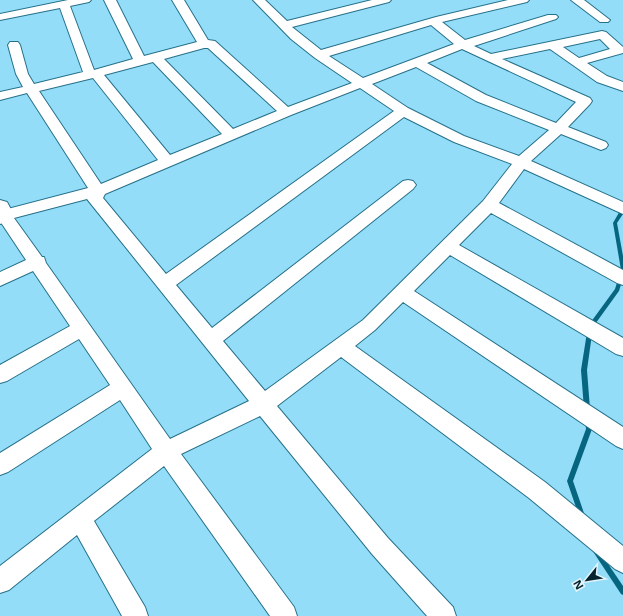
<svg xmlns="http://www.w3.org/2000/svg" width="623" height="616" viewBox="0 0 623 616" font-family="'Noto Sans',sans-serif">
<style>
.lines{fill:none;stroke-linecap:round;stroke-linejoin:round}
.stream{fill:#066680;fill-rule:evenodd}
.street-casing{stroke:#26718a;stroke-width:2}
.secondary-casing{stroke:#26718a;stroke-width:2}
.street{fill:#fff;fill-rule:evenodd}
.secondary{fill:#fff;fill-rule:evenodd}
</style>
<rect width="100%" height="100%" fill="#94ddf8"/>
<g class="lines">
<g class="stream">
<path d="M623,208V214L617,223L623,256V278L619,291L593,327L587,370L590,409L589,411L587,412L585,411L584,409L581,370L588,326L615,289L621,270L613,223L621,209Z"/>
<path d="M588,418L590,419L592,429L573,481L585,516L584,518L582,519L580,518L579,516L567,481L586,429L585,421L586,419Z"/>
<path d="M596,548L598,549L623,586V595L621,594L594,553L593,551L594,549Z"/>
</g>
<g class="street-casing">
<g id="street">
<path d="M68,0H91L89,2L70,6L94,70L133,59L104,0H116L144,56L197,42L172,0H184L208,40L215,41L288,107L352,83L315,58L291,39L253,0H265L287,21L372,0H391L389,2L292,27L321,50L436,17L508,0H529L527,2L442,22L465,40L548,15H556L558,17L556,19L474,46L491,54L602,31L606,32L623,47V53L587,63L607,76L623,82V91L597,82L550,49L502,59L590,98L592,101L590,104L568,127L606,142L608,145L606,148L601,150L561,134L531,161L623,202V214L524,169L499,203L623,270V285L617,283L491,213L459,245L623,338V356L616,354L450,255L414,291L623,427V449L616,446L403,302L375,330L355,346L545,482L623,546V573L615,569L529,498L341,357L277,406L388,538L453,607L456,616H427L372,554L260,416L181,454L294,607L297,616H270L164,466L94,521L145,607L148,616H122L77,535L9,590L0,593V566L152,449L120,400L8,472L0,475V453L110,385L79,339L7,381L0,383V365L70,326L33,271L0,286V272L26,260L0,221V211L88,188L27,93L0,100V92L23,87L16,74L8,45L10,42H18L20,45L28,74L34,84L83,72L60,8L0,20V14ZM431,25L454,44L363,78L329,56ZM600,39L610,49L579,58L563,47ZM204,48H208L277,111L233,129L164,59ZM462,49L576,102L556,123L486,95L427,63ZM153,62L222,134L170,155L104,75ZM416,67L476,101L549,130L519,156L464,136L408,108L372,84ZM93,78L158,160L101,184L39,91ZM360,88L394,111L166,274L103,198L105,194L291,115ZM404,117L454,142L512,164L483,201L363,320L265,391L223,341L413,189L416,185L413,181L408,180L403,181L212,328L176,285ZM87,199L249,401L170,439L46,263L44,257H42L14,218Z"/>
<path d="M571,0H584L610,20L608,22H600Z"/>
</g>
</g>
<g class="secondary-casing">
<path id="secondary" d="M0,200L7,202L14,215L11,220L0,224Z"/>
</g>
<use href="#street" class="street"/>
<use href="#secondary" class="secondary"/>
</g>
<g transform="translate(587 580) rotate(240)" stroke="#e4f5fc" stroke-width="3" paint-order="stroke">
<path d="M0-3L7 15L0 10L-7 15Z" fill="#05242f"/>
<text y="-6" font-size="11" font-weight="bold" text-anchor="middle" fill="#05242f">N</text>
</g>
</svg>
